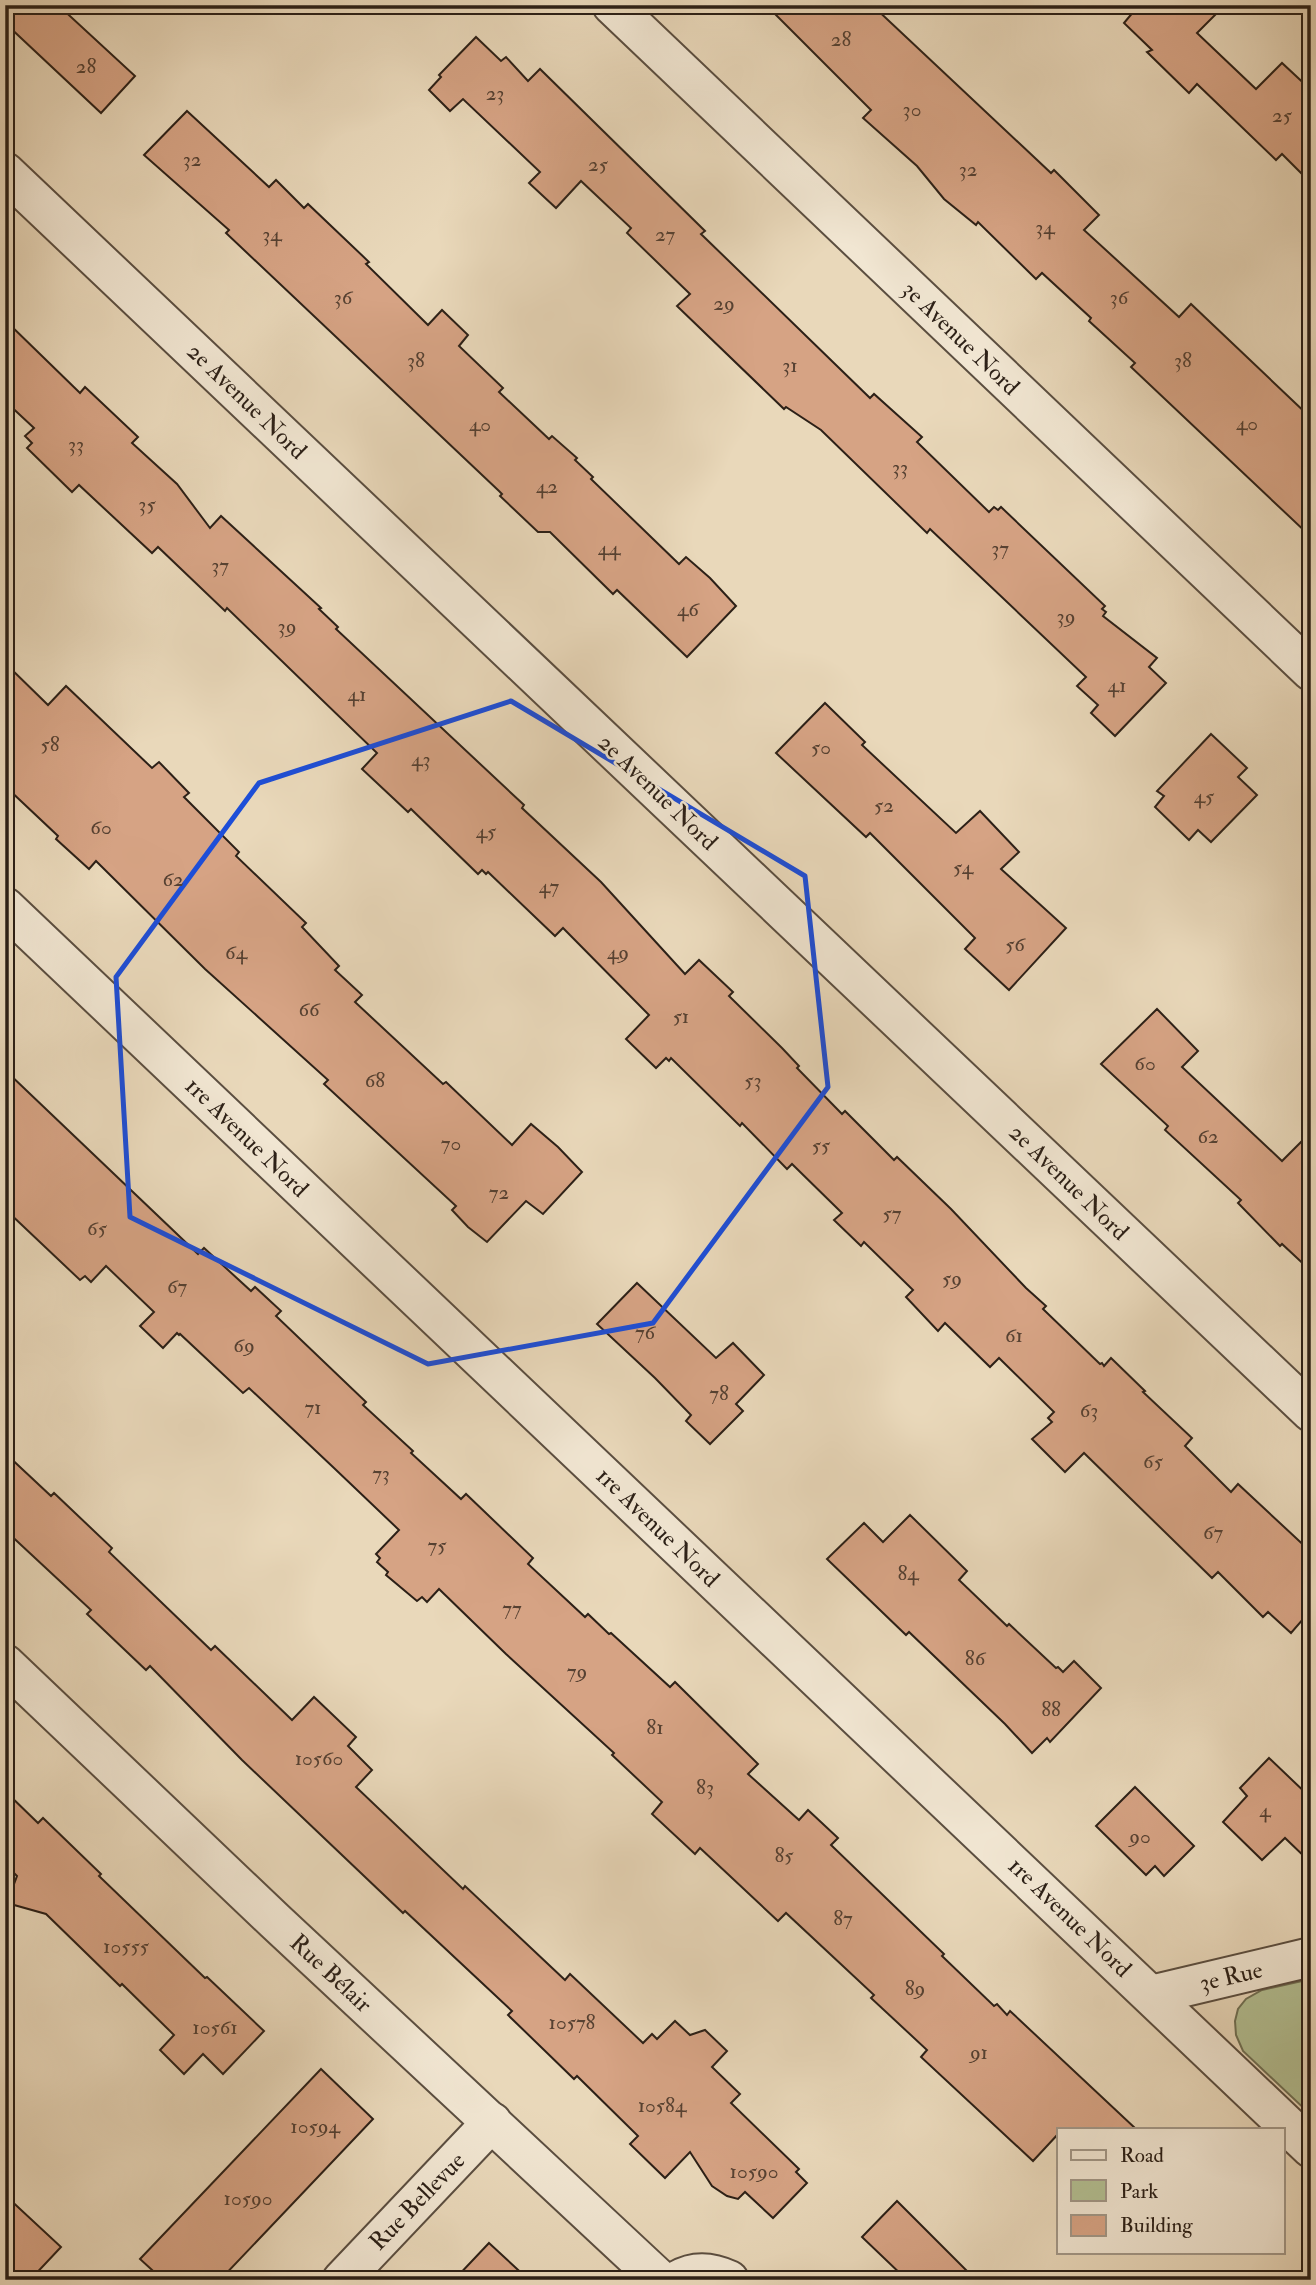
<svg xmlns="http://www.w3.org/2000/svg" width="1316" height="2285" viewBox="0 0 1316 2285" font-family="'IM FELL Double Pica',serif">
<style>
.green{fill:#b3bf92;stroke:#707054;stroke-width:2}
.building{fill:#d6a384;stroke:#2c2017;stroke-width:2}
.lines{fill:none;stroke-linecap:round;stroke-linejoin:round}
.minor-casing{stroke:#5b4e40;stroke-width:42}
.minor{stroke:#f1e6d2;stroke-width:38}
.marked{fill:none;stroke:#1d4ed8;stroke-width:5;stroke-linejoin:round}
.labels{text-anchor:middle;stroke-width:5;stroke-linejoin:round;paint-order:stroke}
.number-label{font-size:21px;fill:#564132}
.street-label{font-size:24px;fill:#2c2017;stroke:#f1e6d2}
</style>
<rect width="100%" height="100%" fill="#e9d8ba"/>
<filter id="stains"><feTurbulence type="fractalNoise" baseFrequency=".00286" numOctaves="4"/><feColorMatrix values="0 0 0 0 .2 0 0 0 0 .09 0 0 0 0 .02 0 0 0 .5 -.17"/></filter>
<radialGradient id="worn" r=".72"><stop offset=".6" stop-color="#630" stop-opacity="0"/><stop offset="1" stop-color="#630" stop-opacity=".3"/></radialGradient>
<path class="green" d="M1311,1979V2115L1243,2051L1236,2035L1235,2021L1238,2009L1246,1999L1262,1990Z"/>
<g class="building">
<path d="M5,5H58L135,76L101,113L5,23Z"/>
<path d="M766,5H872L1051,173L1054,170L1099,215L1084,230L1179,317L1191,304L1311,418V537L1131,367L1135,363L1089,321L1091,318L1042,273L1036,279L978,222L976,225L944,199L917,166L863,118L871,110Z"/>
<path d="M1139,5H1225L1197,33L1256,89L1282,63L1311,90V183L1282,154L1276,160L1197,84L1189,93L1147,52L1152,50L1124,23Z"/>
<path d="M476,37L501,61L506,57L528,81L540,69L705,231L701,234L870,398L874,394L922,437L917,442L989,512L994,507L998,510L1001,507L1105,606L1102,609L1106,612L1103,616L1157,658L1149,667L1166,683L1115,736L1091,713L1098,705L1077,686L1086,677L930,529L927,533L821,430L786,407L784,409L677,306L690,294L627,233L631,228L581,181L556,208L529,183L540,172L463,99L450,111L429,90L441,77L439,75Z"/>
<path d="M187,111L269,187L276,180L304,208L308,204L369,262L366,264L428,325L442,310L468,335L459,346L503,388L499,392L549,439L552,436L577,458L575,460L593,477L591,479L679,564L686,557L710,578L736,606L687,657L617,590L613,594L550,532H538L500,496L502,494L499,491L226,233L229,230L144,155Z"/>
<path d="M5,320L80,393L85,387L138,437L132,443L177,484L210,528L221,516L321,608L319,609L338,627L336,629L524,805L522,808L601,882L685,974L699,960L733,992L729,996L782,1048L799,1066L797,1068L842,1114L845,1111L894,1160L897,1157L951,1209L1026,1288L1046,1306L1043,1309L1100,1364L1102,1363L1104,1366L1111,1358L1145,1391L1143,1392L1192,1438L1185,1446L1231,1492L1238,1484L1311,1552V1610L1291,1633L1268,1612L1263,1617L1218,1572L1212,1578L1084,1453L1065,1472L1032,1439L1052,1422L1048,1418L1054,1412L999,1358L990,1367L945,1323L938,1331L906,1297L913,1290L864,1242L861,1246L834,1220L842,1213L792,1164L787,1169L742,1123L740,1126L671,1058L669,1061L666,1058L656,1068L626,1039L649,1015L563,928L555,936L488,872L486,874L482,870L478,874L411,809L408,812L362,769L377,753L227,608L225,611L158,547L152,553L79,485L72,492L27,448L32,443L25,436L34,428L5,401Z"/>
<path d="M5,663L48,705L66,686L152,768L159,762L189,793L184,797L239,852L236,856L306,923L302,927L339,966L335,970L362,995L355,1002L443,1084L446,1082L512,1145L531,1124L558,1147L582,1172L543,1214L526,1201L487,1242L468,1227L452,1210L456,1206L324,1084L328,1080L205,969L96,861L89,869L56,839L58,836L5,786Z"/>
<path d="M825,703L865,742L862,745L956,833L980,811L1019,852L1001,869L1066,928L1009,990L965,949L975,938L870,833L866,837L776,753Z"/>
<path d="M1211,734L1247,768L1238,777L1257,795L1211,842L1198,830L1189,840L1155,807L1164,796L1157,791Z"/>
<path d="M1157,1009L1198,1051L1182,1067L1282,1161L1311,1132V1271L1282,1244L1280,1246L1238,1203L1241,1200L1165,1130L1168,1126L1101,1064Z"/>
<path d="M5,1070L198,1254L204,1248L251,1291L255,1287L281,1311L276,1316L366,1402L363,1405L413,1451L411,1453L461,1499L466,1494L533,1558L528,1564L585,1617L588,1614L609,1634L611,1633L670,1687L675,1682L758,1764L748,1774L799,1820L808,1810L838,1838L831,1845L944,1954L942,1956L994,2006L997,2004L1007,2015L1010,2011L1136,2129H1059V2133L1033,2161L921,2057L927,2050L871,1998L874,1995L786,1913L778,1921L700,1848L695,1854L652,1814L662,1802L612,1755L614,1753L506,1654L439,1589L427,1602L422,1597L417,1601L386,1575L388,1572L377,1562L380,1558L376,1554L399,1530L334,1468L249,1388L243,1393L180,1334L179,1335L177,1333L163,1348L140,1326L154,1312L106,1266L91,1282L85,1276L80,1280L5,1209Z"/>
<path d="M637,1283L716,1358L733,1343L764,1375L736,1404L743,1411L710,1444L686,1421L691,1415L655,1378L597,1324Z"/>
<path d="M5,1453L51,1496L54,1493L112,1548L109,1552L211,1650L215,1646L292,1720L314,1697L356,1737L348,1746L372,1770L356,1787L463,1889L465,1886L565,1980L570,1974L643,2043L652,2034L657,2039L675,2021L690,2035L705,2030L727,2051L712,2067L740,2094L731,2103L799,2169L796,2172L807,2183L773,2218L745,2192L738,2199L727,2196L712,2186L690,2152L665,2178L630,2144L638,2136L577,2076L574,2079L508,2015L512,2011L405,1911L403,1913L242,1760L150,1666L146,1670L87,1614L91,1610L5,1530Z"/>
<path d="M910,1515L967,1571L959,1580L1007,1626L1009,1624L1056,1668L1058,1667L1063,1672L1074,1661L1101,1688L1050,1742L1047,1738L1032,1753L1005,1724L909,1632L906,1635L827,1559L864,1523L883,1542Z"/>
<path d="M1269,1758L1311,1798V1863L1285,1838L1262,1860L1223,1822L1247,1796L1240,1788Z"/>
<path d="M1135,1787L1194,1846L1164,1876L1155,1866L1146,1875L1096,1826Z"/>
<path d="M5,1791L38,1823L43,1818L101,1874L99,1876L205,1978L207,1977L264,2031L223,2074L203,2054L184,2074L160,2050L174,2035L122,1984L120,1986L46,1914L7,1903L17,1876L5,1864Z"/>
<path d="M321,2069L373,2119L220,2280H163L140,2259Z"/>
<path d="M5,2195L61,2247L30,2280H5Z"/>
<path d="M897,2201L976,2280H907L862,2237Z"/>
<path d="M489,2243L529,2280H454Z"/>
</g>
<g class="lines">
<g class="minor-casing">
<g id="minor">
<path d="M612,5L1311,671"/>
<path d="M5,172L1311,1412"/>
<path d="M5,907L1311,2148"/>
<path d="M5,1664L275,1921L660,2280"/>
<path d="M1151,1995L1311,1957"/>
<path d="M342,2280L492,2122"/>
<path d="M678,2280C695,2270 712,2272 729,2280"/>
</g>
</g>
<use href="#minor" class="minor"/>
</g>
<path class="marked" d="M511,701L805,876L828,1087L653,1323L428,1364L130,1217L116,977L259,783Z"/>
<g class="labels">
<g class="number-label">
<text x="841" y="46">28</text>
<text x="86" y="73">28</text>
<text x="495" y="100">23</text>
<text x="912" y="116">30</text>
<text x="1282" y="122">25</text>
<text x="192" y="166">32</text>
<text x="598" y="171">25</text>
<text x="968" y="176">32</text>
<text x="1045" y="234">34</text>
<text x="272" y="241">34</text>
<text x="665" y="241">27</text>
<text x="343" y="304">36</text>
<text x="1119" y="304">36</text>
<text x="724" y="310">29</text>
<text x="416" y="367">38</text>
<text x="1183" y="367">38</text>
<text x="790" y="372">31</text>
<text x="1247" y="430">40</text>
<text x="480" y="431">40</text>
<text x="76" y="451">33</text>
<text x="900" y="474">33</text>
<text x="547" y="493">42</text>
<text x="147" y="511">35</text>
<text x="609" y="555">44</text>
<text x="1000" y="555">37</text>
<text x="220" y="572">37</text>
<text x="688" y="616">46</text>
<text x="1066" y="623">39</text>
<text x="287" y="633">39</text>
<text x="1117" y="692">41</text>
<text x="357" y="701">41</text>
<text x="50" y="751">58</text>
<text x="821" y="754">50</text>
<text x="421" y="766">43</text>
<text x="1204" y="803">45</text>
<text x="884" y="812">52</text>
<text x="101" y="834">60</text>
<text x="486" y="838">45</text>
<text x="963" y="874">54</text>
<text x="173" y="886">62</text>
<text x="549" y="893">47</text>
<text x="1015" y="951">56</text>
<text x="236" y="959">64</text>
<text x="618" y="959">49</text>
<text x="309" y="1016">66</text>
<text x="681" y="1023">51</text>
<text x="1145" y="1070">60</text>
<text x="375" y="1087">68</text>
<text x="753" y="1087">53</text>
<text x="1208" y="1143">62</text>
<text x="451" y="1150">70</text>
<text x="821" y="1152">55</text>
<text x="499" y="1199">72</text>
<text x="892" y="1220">57</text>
<text x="97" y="1235">65</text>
<text x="952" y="1285">59</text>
<text x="177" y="1293">67</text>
<text x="645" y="1339">76</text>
<text x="1014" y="1342">61</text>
<text x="244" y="1352">69</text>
<text x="719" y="1400">78</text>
<text x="313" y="1414">71</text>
<text x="1089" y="1417">63</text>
<text x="1153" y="1468">65</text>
<text x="381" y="1480">73</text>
<text x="1213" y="1539">67</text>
<text x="437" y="1552">75</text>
<text x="908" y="1580">84</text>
<text x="512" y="1615">77</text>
<text x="975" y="1665">86</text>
<text x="577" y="1678">79</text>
<text x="1051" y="1716">88</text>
<text x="655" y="1734">81</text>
<text x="319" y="1765">10560</text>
<text x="705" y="1794">83</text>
<text x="1265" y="1817">4</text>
<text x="1140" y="1843">90</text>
<text x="784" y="1862">85</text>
<text x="843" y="1925">87</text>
<text x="126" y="1953">10555</text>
<text x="915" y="1995">89</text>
<text x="572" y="2029">10578</text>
<text x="215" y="2034">10561</text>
<text x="979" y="2059">91</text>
<text x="662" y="2112">10584</text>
<text x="315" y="2133">10594</text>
<text x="754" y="2178">10590</text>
<text x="248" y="2205">10590</text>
</g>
<g class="street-label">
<text transform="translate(961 338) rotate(44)" y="8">3e Avenue Nord</text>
<text transform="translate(247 401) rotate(44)" y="8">2e Avenue Nord</text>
<text transform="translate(658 792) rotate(44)" y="8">2e Avenue Nord</text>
<text transform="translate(247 1137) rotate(44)" y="8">1re Avenue Nord</text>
<text transform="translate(1069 1182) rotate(44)" y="8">2e Avenue Nord</text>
<text transform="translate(658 1527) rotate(44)" y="8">1re Avenue Nord</text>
<text transform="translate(1070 1917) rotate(44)" y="8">1re Avenue Nord</text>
<text transform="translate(331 1973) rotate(43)" y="8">Rue Bélair</text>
<text transform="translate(1231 1976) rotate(-13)" y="8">3e Rue</text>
<text transform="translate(417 2201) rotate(-46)" y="8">Rue Bellevue</text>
</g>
</g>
<rect width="1316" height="2285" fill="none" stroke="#e9d8ba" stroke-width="28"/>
<rect x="7" y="7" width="1302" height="2271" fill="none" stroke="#2c2017" stroke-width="3.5"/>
<rect x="14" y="14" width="1288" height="2257" fill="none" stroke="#2c2017" stroke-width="2"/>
<rect x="1057" y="2128" width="228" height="126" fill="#f1e6d2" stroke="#a29787" stroke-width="2"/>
<rect x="1071" y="2150" width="35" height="10" fill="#f1e6d2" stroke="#a29787" stroke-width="2"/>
<text x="1120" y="2162" font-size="21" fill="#2c2017">Road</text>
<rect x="1071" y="2180" width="35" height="21" fill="#b3bf92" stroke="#a29787" stroke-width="2"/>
<text x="1120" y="2198" font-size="21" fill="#2c2017">Park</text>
<rect x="1071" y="2215" width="35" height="21" fill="#d6a384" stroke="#a29787" stroke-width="2"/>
<text x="1120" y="2232" font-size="21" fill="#2c2017">Building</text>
<rect width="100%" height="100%" filter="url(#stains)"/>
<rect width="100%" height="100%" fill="url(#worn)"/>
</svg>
